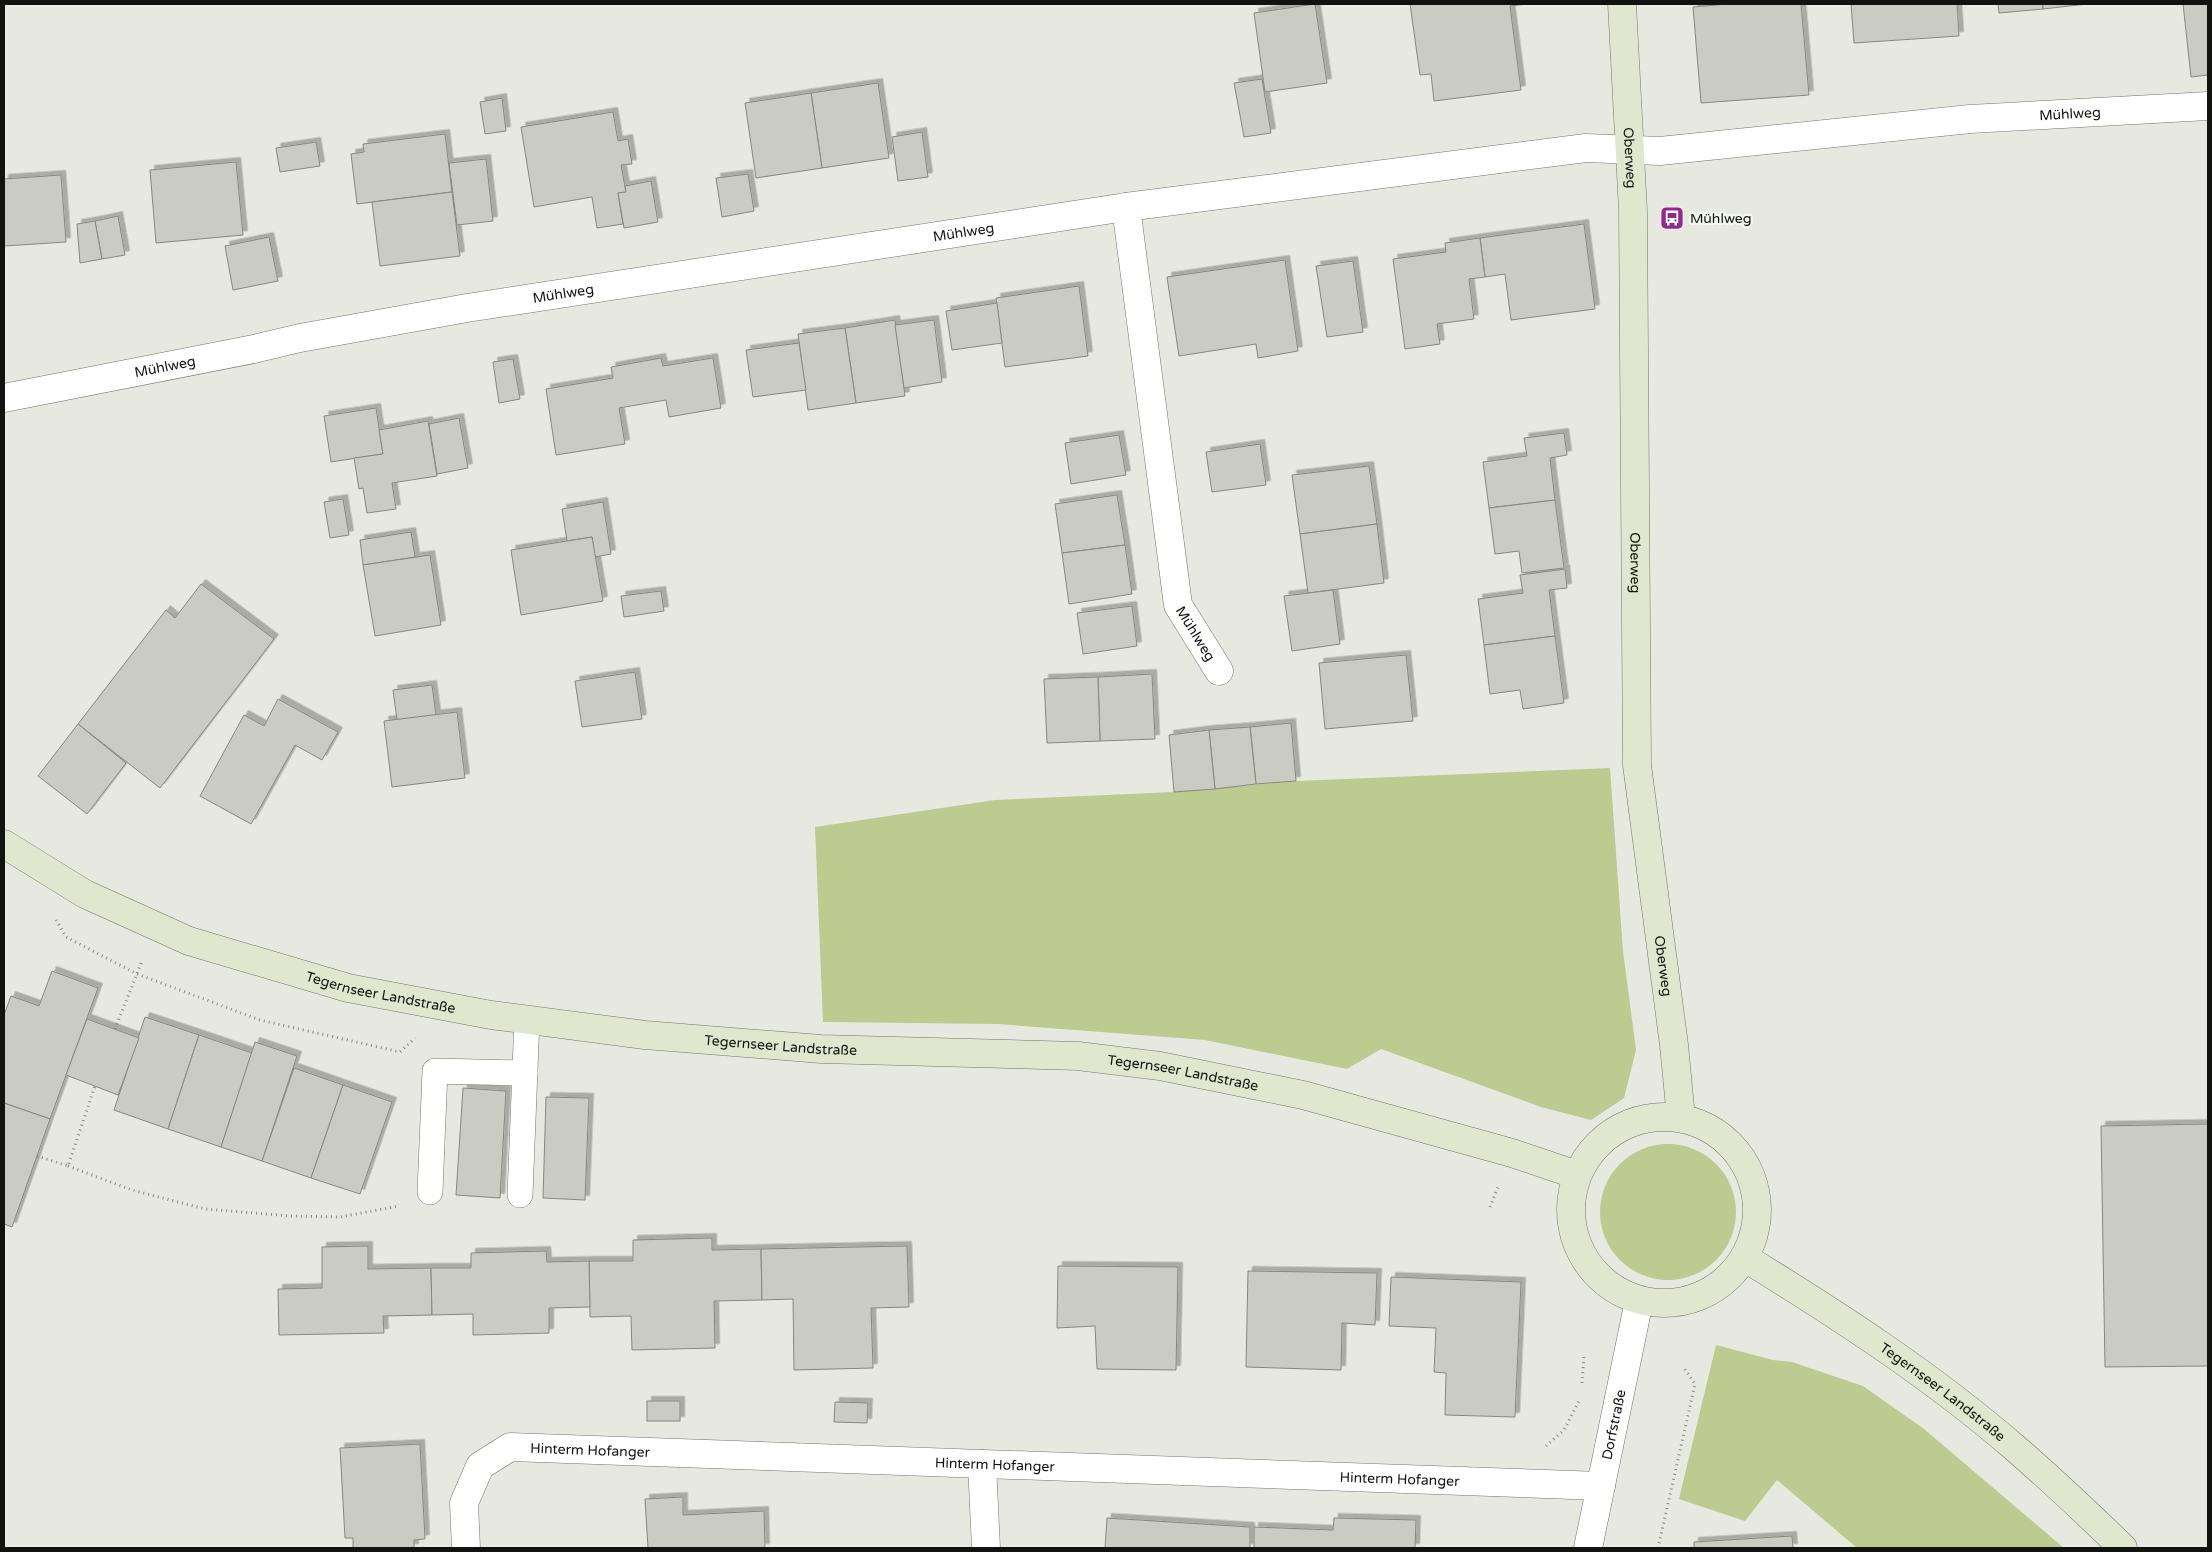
<svg xmlns="http://www.w3.org/2000/svg" width="2212" height="1552" viewBox="0 0 2212 1552" font-family="'Varela Round',sans-serif">
<style>
.green{fill:#bdca90}
.building{fill:#caccc3;stroke:#868880;filter:url(#shadow)}
.lines{fill:none;stroke-linecap:round;stroke-linejoin:round}
.lane-casing{stroke:#73756d;stroke-width:26}
.street-casing{stroke:#73756d;stroke-width:29}
.secondary-casing{stroke:#73756d;stroke-width:29}
.path{stroke:#868882;stroke-width:3;stroke-dasharray:1 4;stroke-linecap:butt}
.lane{stroke:#fff;stroke-width:25}
.street{stroke:#fff;stroke-width:28}
.secondary{stroke:#e1e6cf;stroke-width:28}
.labels{text-anchor:middle;stroke-width:4.5;stroke-linejoin:round;paint-order:stroke}
.street-label{font-size:14px;fill:#121310;stroke:#f4f7ee}
.poi-label{font-size:14px;fill:#121310;stroke:#f4f7ee;text-anchor:start}
</style>
<defs>
<filter id="shadow"><feDropShadow dx="4.5" dy="-4.5" stdDeviation="0" flood-color="#0004"/></filter>
</defs>
<rect width="100%" height="100%" fill="#e7e9e1"/>
<g class="green">
<path d="M1610,768L1623,951L1636,1050L1624,1098L1591,1120L1541,1107L1381,1049L1347,1069L1205,1040L997,1024L823,1022L815,827L995,800L1174,792L1296,781Z"/>
<circle cx="1668" cy="1212" r="68"/>
<path d="M1716,1345L1773,1360L1792,1362L1863,1386L1924,1429L2064,1548H1857L1777,1480L1745,1521L1679,1499Z"/>
</g>
<g class="building">
<path d="M1315,4L1327,83L1265,92L1254,13Z"/>
<path d="M1410,4H1527L1510,6L1521,90L1434,101L1431,74L1420,75Z"/>
<path d="M1728,4H1801L1809,95L1701,103L1693,7Z"/>
<path d="M1851,4H1957L1959,36L1854,43Z"/>
<path d="M1998,4H2043V9L1999,13Z"/>
<path d="M2043,4H2087L2043,9Z"/>
<path d="M2183,4H2208V75L2191,77Z"/>
<path d="M1262,79L1271,133L1244,137L1234,83Z"/>
<path d="M878,83L889,158L822,168L811,93Z"/>
<path d="M811,93L822,168L756,178L745,103Z"/>
<path d="M502,98L506,131L485,134L480,102Z"/>
<path d="M613,112L618,141L628,139L632,164L621,165L626,192L618,193L623,224L597,228L592,197L534,207L521,127Z"/>
<path d="M922,132L928,177L898,181L892,137Z"/>
<path d="M445,134L452,192L357,204L351,154L364,152L363,144Z"/>
<path d="M316,142L320,166L280,172L276,148Z"/>
<path d="M486,159L493,221L457,225L449,163Z"/>
<path d="M236,162L243,235L156,243L150,170Z"/>
<path d="M748,174L754,211L722,217L716,178Z"/>
<path d="M61,175L66,242L4,246V179Z"/>
<path d="M651,181L658,222L624,228L618,193L626,192L625,186Z"/>
<path d="M452,192L460,256L380,266L372,202Z"/>
<path d="M118,216L125,255L102,259L95,221Z"/>
<path d="M95,221L102,259L80,263L77,224Z"/>
<path d="M1584,224L1595,309L1511,320L1505,274L1485,277L1480,238Z"/>
<path d="M269,237L278,281L233,290L225,246Z"/>
<path d="M1480,238L1485,277L1469,279L1474,319L1437,324L1440,344L1405,349L1393,259L1446,252L1445,243Z"/>
<path d="M1285,260L1298,351L1258,358L1256,344L1179,356L1167,277Z"/>
<path d="M1353,261L1363,332L1327,337L1316,266Z"/>
<path d="M1079,286L1088,356L1005,367L996,298Z"/>
<path d="M997,303L1002,343L952,350L946,311Z"/>
<path d="M895,320L905,396L856,403L845,328Z"/>
<path d="M934,320L942,382L904,388L895,325Z"/>
<path d="M845,328L856,403L808,410L798,334Z"/>
<path d="M799,343L806,390L753,397L746,350Z"/>
<path d="M661,358L663,366L713,358L721,408L669,417L666,400L619,408L625,444L556,455L546,389L613,378L611,367Z"/>
<path d="M513,359L520,399L499,403L493,362Z"/>
<path d="M376,408L383,454L331,462L324,416Z"/>
<path d="M459,418L468,468L437,474L429,424Z"/>
<path d="M428,421L437,476L392,483L396,509L367,513L363,488L359,489L354,458L383,454L379,430Z"/>
<path d="M1564,433L1567,455L1550,458L1555,500L1489,508L1483,462L1527,456L1524,438Z"/>
<path d="M1119,435L1126,475L1071,484L1065,443Z"/>
<path d="M1260,444L1266,485L1212,492L1206,452Z"/>
<path d="M1369,466L1377,524L1300,534L1292,475Z"/>
<path d="M1117,495L1125,545L1062,553L1055,504Z"/>
<path d="M343,499L349,535L330,538L324,502Z"/>
<path d="M1555,500L1564,568L1522,573L1519,551L1495,554L1489,508Z"/>
<path d="M603,502L611,554L595,557L592,537L567,541L562,509Z"/>
<path d="M1377,524L1384,583L1308,593L1300,534Z"/>
<path d="M411,532L415,557L363,565L360,540Z"/>
<path d="M592,537L603,601L521,615L511,550Z"/>
<path d="M1125,545L1132,594L1069,604L1062,553Z"/>
<path d="M430,555L441,625L375,636L363,565Z"/>
<path d="M1565,569L1567,588L1549,590L1555,636L1484,645L1478,599L1523,593L1520,575Z"/>
<path d="M201,584L274,639L160,788L78,724L166,610L175,618Z"/>
<path d="M1333,590L1340,644L1292,651L1284,596Z"/>
<path d="M661,591L664,611L624,617L621,596Z"/>
<path d="M1132,606L1137,646L1083,654L1077,613Z"/>
<path d="M1555,636L1564,703L1523,709L1520,690L1490,694L1484,645Z"/>
<path d="M1406,655L1413,721L1325,729L1319,663Z"/>
<path d="M635,672L642,719L582,727L575,681Z"/>
<path d="M1152,674L1155,739L1100,741L1098,677Z"/>
<path d="M1098,677L1100,741L1047,743L1044,679Z"/>
<path d="M432,685L436,715L397,720L393,690Z"/>
<path d="M278,699L338,732L322,760L295,745L251,824L200,796L244,715L264,726Z"/>
<path d="M457,712L465,778L392,787L384,721Z"/>
<path d="M1291,723L1296,781L1256,784L1250,727Z"/>
<path d="M78,724L126,763L87,814L38,776Z"/>
<path d="M1250,727L1256,784L1215,789L1209,730Z"/>
<path d="M1209,730L1215,789L1174,792L1169,735Z"/>
<path d="M52,971L98,988L50,1119L4,1103V1015L11,996L39,1006Z"/>
<path d="M145,1017L199,1035L168,1129L114,1110Z"/>
<path d="M87,1019L139,1038L118,1095L66,1075Z"/>
<path d="M199,1035L252,1053L221,1147L168,1129Z"/>
<path d="M255,1042L297,1056L262,1161L221,1147Z"/>
<path d="M294,1068L343,1085L311,1178L262,1161Z"/>
<path d="M343,1085L392,1102L360,1194L311,1178Z"/>
<path d="M463,1088L506,1091L500,1198L456,1195Z"/>
<path d="M546,1097L589,1098L585,1200L543,1198Z"/>
<path d="M4,1103L50,1119L12,1227L4,1224Z"/>
<path d="M2208,1124V1366L2105,1367L2101,1126Z"/>
<path d="M712,1238V1250L761,1249L762,1300L714,1301L715,1348L632,1350L631,1316L590,1317L589,1261H633V1240Z"/>
<path d="M368,1246V1269L431,1268L432,1315L383,1316L384,1333L279,1335L278,1289L322,1288V1247Z"/>
<path d="M907,1246L909,1307L871,1308L873,1368L794,1370L793,1299L762,1300L761,1249Z"/>
<path d="M546,1251L547,1262L589,1261L590,1307L549,1308V1333L473,1335V1314L432,1315L431,1268H471V1253Z"/>
<path d="M1058,1266L1178,1267L1176,1370L1097,1369L1095,1326L1057,1328Z"/>
<path d="M1248,1271L1377,1273L1375,1325L1342,1323L1341,1370L1246,1367Z"/>
<path d="M1391,1277L1521,1282L1515,1417L1445,1415L1446,1373L1434,1372L1436,1328L1389,1326Z"/>
<rect x="647" y="1401" width="33" height="20"/>
<path d="M835,1402L868,1403L867,1423L834,1422Z"/>
<path d="M420,1444L425,1539L414,1540V1548H353V1538H345L340,1448Z"/>
<path d="M683,1497V1515L764,1511L765,1548H648L645,1499Z"/>
<path d="M1107,1518L1250,1527V1548H1105Z"/>
<path d="M1334,1518L1416,1520L1415,1548H1254V1527L1333,1530Z"/>
<path d="M1792,1536L1793,1548H1694V1542Z"/>
</g>
<g class="lines">
<g class="lane-casing">
<g id="lane">
<path d="M430,1192L435,1071L525,1073"/>
<path d="M520,1195L527,1019"/>
</g>
</g>
<g class="street-casing">
<g id="street">
<path id="s1" d="M1126,207L1178,605L1219,671"/>
<path id="s2" d="M4,398L254,349L300,338L467,308L1126,207L1586,148L1660,151L1970,119L2208,106"/>
<path d="M982,1464L986,1548"/>
<path id="s3" d="M466,1548L464,1503L480,1466L510,1447L1601,1486"/>
<path id="s4" d="M1588,1548L1639,1301"/>
</g>
</g>
<g class="secondary-casing">
<g id="secondary">
<path id="s5" d="M1622,4L1633,211L1637,765L1674,1045L1681,1118"/>
<path id="s6" d="M4,844L85,894L189,941L348,988L491,1015L645,1035L821,1049L1078,1056L1160,1066L1303,1095L1512,1153L1577,1175"/>
<circle cx="1664" cy="1210" r="93"/>
<path id="s7" d="M1745,1258C1838,1315 1932,1376 2015,1448C2052,1480 2088,1514 2123,1548"/>
</g>
</g>
<g class="path">
<path d="M56,920L66,937L137,974L260,1020L400,1052L415,1038"/>
<path d="M115,1029L142,961"/>
<path d="M37,1156L68,1166L95,1086"/>
<path d="M68,1166L132,1190L205,1209L291,1216L340,1217L399,1206"/>
<path d="M1490,1207L1498,1187"/>
<path d="M1582,1383L1584,1356"/>
<path d="M1546,1446L1564,1430L1580,1399"/>
<path d="M1658,1548L1695,1384L1684,1368"/>
</g>
<use href="#lane" class="lane"/>
<use href="#street" class="street"/>
<use href="#secondary" class="secondary"/>
</g>
<defs>
<g id="bus-square" transform="scale(1.25)"><rect x="-9" y="-9" width="18" height="18" rx="4" fill="#90298f" stroke="#f4f7ee"/><path d="M-5-6H5V4H4V6H2V4H-2V6H-4V4H-5ZM-3.5-4V0h7V-4ZM-3.5 1.2v1.5H-2V1.2ZM2 1.2v1.5H3.5V1.2Z" fill="#fff"/></g>
</defs>
<g fill-rule="evenodd">
<use href="#bus-square" x="1672" y="218"/>
</g>
<g class="labels">
<g class="street-label">
<text dy="5" stroke="none"><textPath href="#s2" startOffset="2088">Mühlweg</textPath></text>
<text dy="5" stroke="none"><textPath href="#s5" startOffset="154">Oberweg</textPath></text>
<text dy="5" stroke="none"><textPath href="#s2" startOffset="974">Mühlweg</textPath></text>
<text dy="5" stroke="none"><textPath href="#s2" startOffset="569">Mühlweg</textPath></text>
<text dy="5" stroke="none"><textPath href="#s2" startOffset="164">Mühlweg</textPath></text>
<text dy="5" stroke="none"><textPath href="#s5" startOffset="559">Oberweg</textPath></text>
<text dy="5" stroke="none"><textPath href="#s1" startOffset="435">Mühlweg</textPath></text>
<text dy="5" stroke="none"><textPath href="#s5" startOffset="964">Oberweg</textPath></text>
<text dy="5" stroke="none"><textPath href="#s6" startOffset="408">Tegernseer Landstraße</textPath></text>
<text dy="5" stroke="none"><textPath href="#s6" startOffset="812">Tegernseer Landstraße</textPath></text>
<text dy="5" stroke="none"><textPath href="#s6" startOffset="1216">Tegernseer Landstraße</textPath></text>
<text dy="5" stroke="none"><textPath href="#s7" startOffset="239">Tegernseer Landstraße</textPath></text>
<text dy="5" stroke="none"><textPath href="#s4" startOffset="126">Dorfstraße</textPath></text>
<text dy="5" stroke="none"><textPath href="#s3" startOffset="201">Hinterm Hofanger</textPath></text>
<text dy="5" stroke="none"><textPath href="#s3" startOffset="606">Hinterm Hofanger</textPath></text>
<text dy="5" stroke="none"><textPath href="#s3" startOffset="1011">Hinterm Hofanger</textPath></text>
</g>
<g class="poi-label">
<text x="1690" y="223">Mühlweg</text>
</g>
</g>
<rect width="2212" height="1552" fill="none" stroke="#121310" stroke-width="10"/>
</svg>
